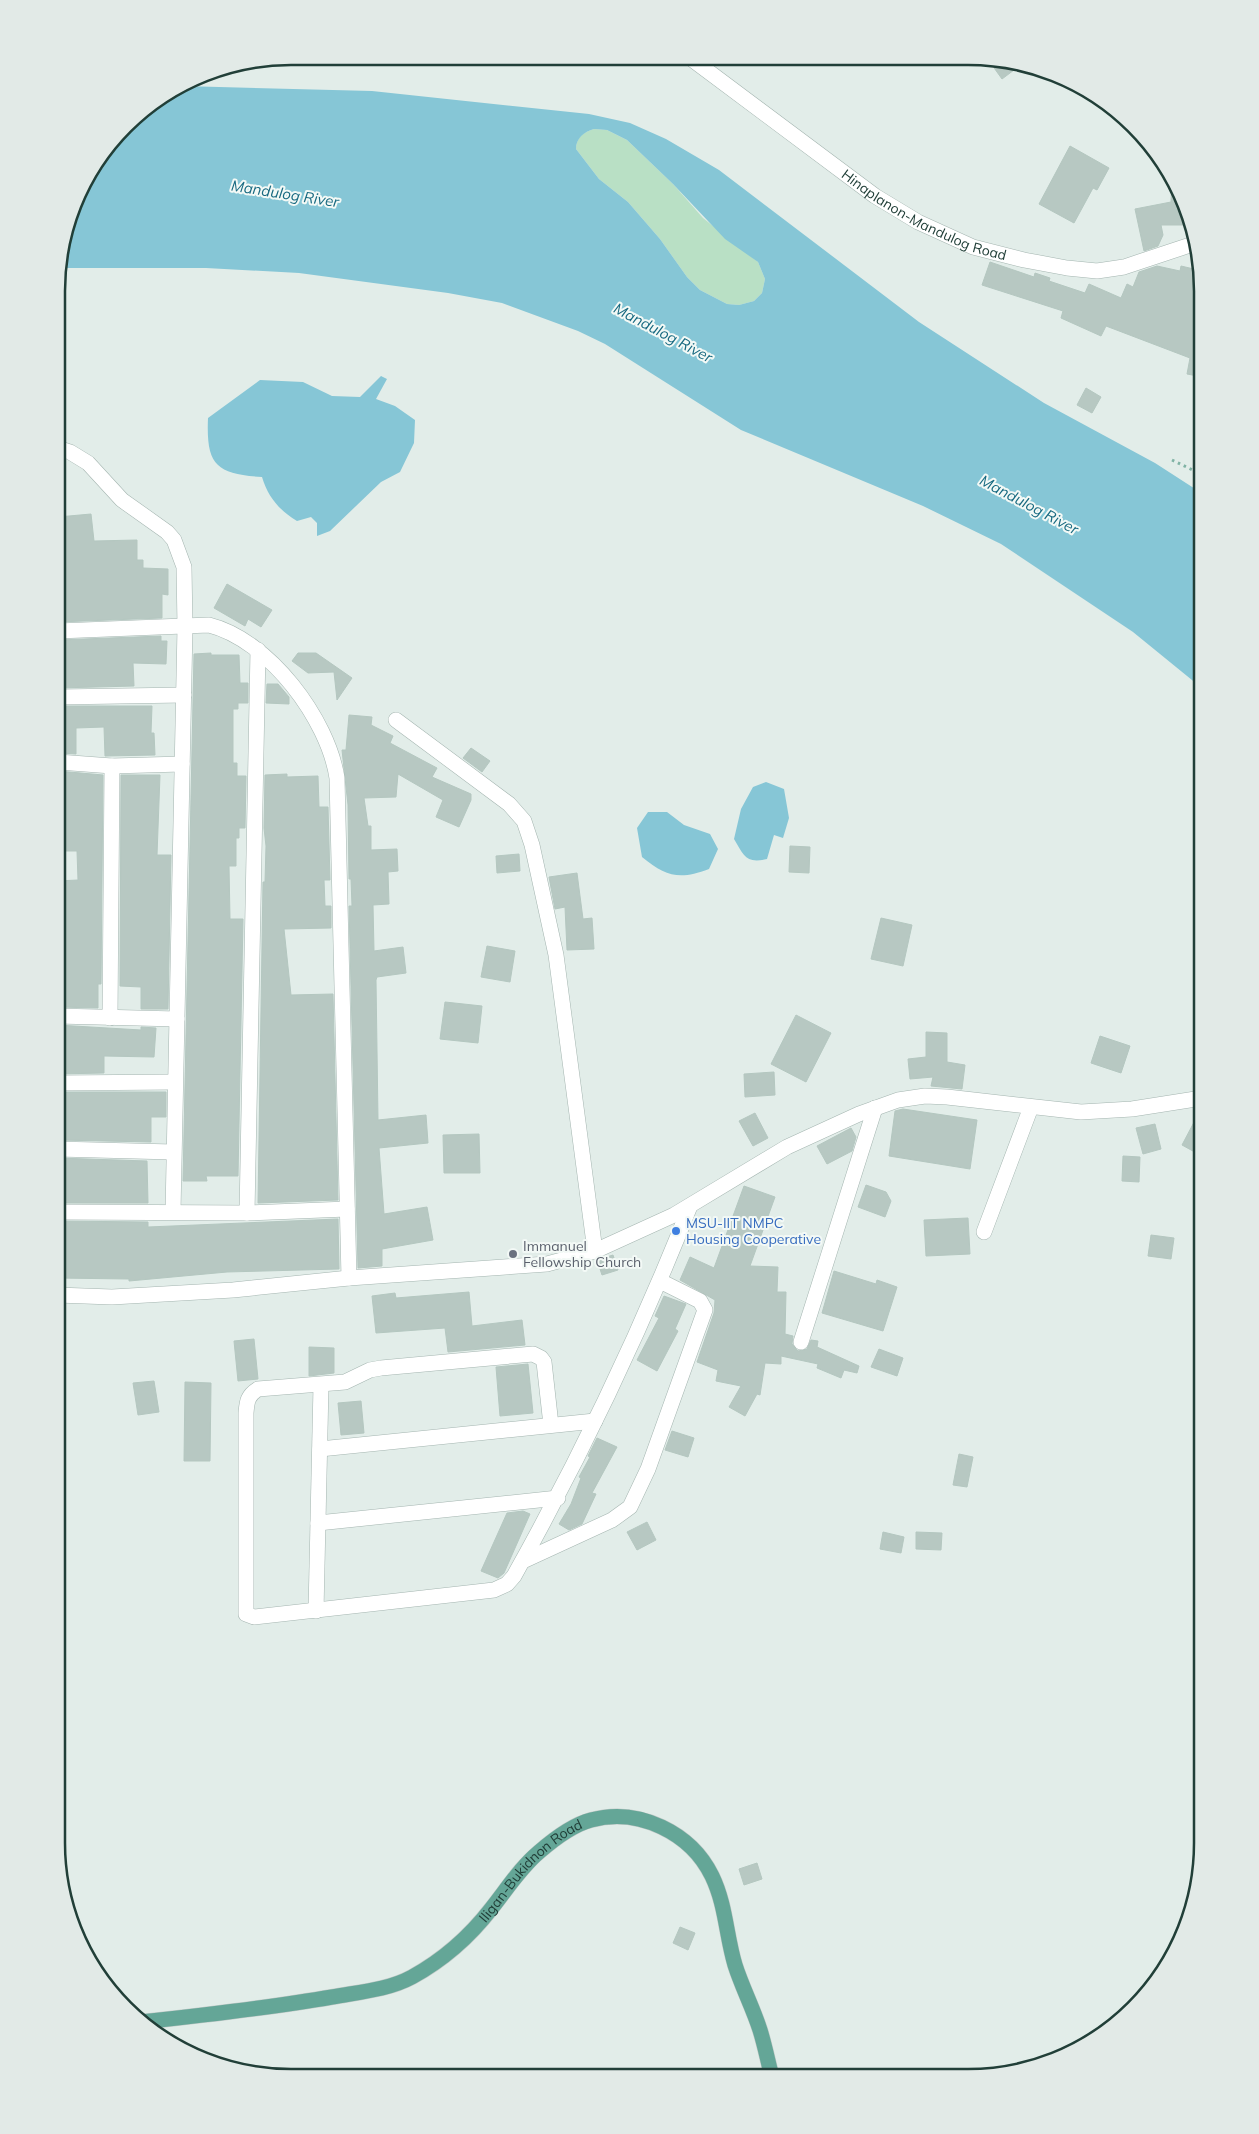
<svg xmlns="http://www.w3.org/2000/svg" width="1259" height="2134" viewBox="0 0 1259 2134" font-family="Mulish,sans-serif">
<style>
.green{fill:#b9e0c5}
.water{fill:#86c6d6;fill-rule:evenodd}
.building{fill:#b7c8c2;stroke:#b4c7c0}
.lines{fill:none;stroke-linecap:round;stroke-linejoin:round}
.minor-casing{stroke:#a4b5b0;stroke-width:16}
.major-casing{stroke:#c1c9c7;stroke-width:16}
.path{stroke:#80b3a5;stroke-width:3;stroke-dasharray:2.5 4;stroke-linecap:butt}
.minor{stroke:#fff;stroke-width:15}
.major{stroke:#64a697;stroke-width:15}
.shop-dot{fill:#3f7fe0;stroke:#f3f9f6;stroke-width:2}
.worship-dot{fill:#6b7280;stroke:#f3f9f6;stroke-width:2}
.labels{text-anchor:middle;stroke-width:4;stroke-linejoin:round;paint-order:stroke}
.street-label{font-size:14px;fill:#213f38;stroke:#f3f9f6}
.shop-label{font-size:14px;fill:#366cbe;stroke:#f3f9f6;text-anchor:start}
.worship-label{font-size:14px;fill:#5b616d;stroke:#f3f9f6;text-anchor:start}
.water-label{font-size:15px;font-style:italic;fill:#176980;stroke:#f3f9f6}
.rim{fill:none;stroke:#213f38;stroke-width:2.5}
</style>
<rect width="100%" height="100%" fill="#e2ede9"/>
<path class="green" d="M594,129L607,130L627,140L673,184L703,218L758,262L765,279L762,293L754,301L739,305L727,304L700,290L687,277L660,239L628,202L599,179L576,149C576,137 584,132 594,129Z"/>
<g class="water">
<path d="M182,86L372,91L589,114L630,123L666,139L719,170L919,322L1044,403L1155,463L1203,494V689L1133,632L1001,544L923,506L741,430L605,344L578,331L502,303L448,293L299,273L206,268H58V260L81,187L136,115ZM594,129L607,130L627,140L673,184L725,239L758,262L765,279L762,293L754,301L739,305L727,304L700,290L687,277L660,239L628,202L599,179L576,149C576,138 584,132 594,129Z"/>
<path d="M381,376L387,379L376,399L395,406L415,420L414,443L400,472L381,482L330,531L317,536V523L311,517L297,521C279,510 268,497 262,477C216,474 206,465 208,418L260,380L303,382L332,396L360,397Z"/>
<path d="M766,782L784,789L789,818L783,838L774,835L767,859C746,864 744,856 734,839L741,809L753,787Z"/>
<path d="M648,812H667L684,825L710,834L718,849L709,869C680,880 666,877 642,857L637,828Z"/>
</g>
<g class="building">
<path d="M987,58H999L1022,64L1002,79Z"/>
<path d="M1070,146L1109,168L1097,190L1093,188L1074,223L1039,204Z"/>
<path d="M1172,179L1185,201L1190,225H1161L1163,235L1158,246L1144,251L1135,209L1171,202Z"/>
<path d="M990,262L1034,277L1035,273L1050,278L1049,281L1085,293L1089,284L1121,298L1127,284L1133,287L1139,272L1157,266L1180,271L1181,266L1198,270L1196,279L1201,280L1203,291V377L1187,374L1190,358L1106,326L1101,336L1061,318L1063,311L982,285Z"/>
<path d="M1086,388L1101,397L1092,413L1077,405Z"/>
<path d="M91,514L94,541L137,540V560H143V568L168,569V595L162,594V618L58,622V517Z"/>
<path d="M227,584L272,610L261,627L248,619L245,626L214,608Z"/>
<path d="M161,636V641H167L166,664L133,663L134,686L58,688V640Z"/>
<path d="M211,653V655H239L240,683H248V703H238V709H233V763H237V776H246L245,828H239V838H236V866H229L230,919H243L238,1176H206L207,1181H183L194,654Z"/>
<path d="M298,653H316L352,678L337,700L334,672L308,673L292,661Z"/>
<path d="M267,684H278L289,697V704L266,703Z"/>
<path d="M60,706H152L151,733H154L155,755L105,756L104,727L76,728V754L60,753Z"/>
<path d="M349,715L372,717L371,725L393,736L390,743L437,768L432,777L471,794V800L459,827L436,817L443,800L398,774L396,797L364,798L368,826H371V850L397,849L398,871L388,872L389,904L373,905L374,951L403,947L406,973L377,977L376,980L378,1120L426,1115L428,1143L379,1148L384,1214L427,1207L433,1240L382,1249V1266L358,1268L349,906H352L351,879H349L348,805L342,750H346Z"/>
<path d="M471,748L490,761L482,772L463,758Z"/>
<path d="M58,771L103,775L101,984H98V1008L57,1007V881L78,880L77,851H57Z"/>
<path d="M287,774V777L318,776L319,807H328L330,880H324L325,906H331V928L284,929L291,995L333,994L338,1200L258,1203L263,882H265L266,846L264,828L265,775Z"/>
<path d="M121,775H160L157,855H171L168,1009H141V987L120,986Z"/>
<path d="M790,846L810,847L809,873L789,872Z"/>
<path d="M519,854L520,871L497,873L496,856Z"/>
<path d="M577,873L583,919L592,918L594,949L567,950L565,907L555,909L549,877Z"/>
<path d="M881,918L912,925L903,966L871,959Z"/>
<path d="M487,946L515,951L510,982L481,977Z"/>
<path d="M445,1002L482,1006L478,1043L440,1039Z"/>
<path d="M796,1015L831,1033L806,1082L771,1064Z"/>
<path d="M57,1025L141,1030V1027L156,1028L154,1057L104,1056V1073L57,1074Z"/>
<path d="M926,1032L947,1033V1062L965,1065L962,1089L931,1086L933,1077L910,1079L908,1059L926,1057Z"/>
<path d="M1100,1036L1130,1046L1121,1073L1091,1063Z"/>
<path d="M774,1072L775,1095L745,1097L744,1074Z"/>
<path d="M57,1092H166V1117H151V1142L57,1140Z"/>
<path d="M1202,1107V1156L1182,1145Z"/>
<path d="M903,1109L977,1120L970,1169L889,1156L895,1111Z"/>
<path d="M755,1113L768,1138L753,1146L739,1121Z"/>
<path d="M1155,1124L1161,1149L1143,1154L1136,1128Z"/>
<path d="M851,1128L856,1137L852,1151L827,1164L817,1146Z"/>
<path d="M479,1134L480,1173H444L443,1135Z"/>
<path d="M1123,1156L1140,1157L1139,1182L1122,1181Z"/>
<path d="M57,1158L147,1161L148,1203H57Z"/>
<path d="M866,1185L886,1192L891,1201L885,1217L858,1207Z"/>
<path d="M744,1186L775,1197L750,1266L778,1267L777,1292H786L785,1334L793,1336L792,1344L798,1351L807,1349L811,1340L818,1341L817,1347L859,1366L857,1373L844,1370L841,1378L817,1368L818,1364L781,1356V1364L765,1363L760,1395L757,1394L745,1416L729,1407L741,1386L716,1381L718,1370L697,1362L714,1313L715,1300L680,1280L690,1257L714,1268Z"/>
<path d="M968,1218L970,1254L926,1256L924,1220Z"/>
<path d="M338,1219L339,1269L227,1272L129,1281V1279L57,1278V1221L148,1222V1227Z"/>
<path d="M1151,1235L1174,1238L1171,1259L1148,1256Z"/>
<path d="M613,1255L618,1270L602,1275L597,1260Z"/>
<path d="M834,1271L876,1284L877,1280L897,1287L883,1331L822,1313Z"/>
<path d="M469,1292L472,1326L522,1320L525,1345L448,1352L445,1328L376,1333L372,1296L395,1293L396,1298Z"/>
<path d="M664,1296L686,1304L675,1329L678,1331L657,1371L637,1360L659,1318L655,1316Z"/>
<path d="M254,1339L258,1379L238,1381L234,1341Z"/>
<path d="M309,1347L334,1348V1373L309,1376Z"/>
<path d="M879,1349L903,1358L897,1376L871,1367Z"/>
<path d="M528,1364L533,1413L500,1416L496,1367Z"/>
<path d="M154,1381L159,1412L138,1415L133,1383Z"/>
<path d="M185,1382L211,1383L210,1461H184Z"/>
<path d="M361,1401L364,1433L341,1435L338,1403Z"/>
<path d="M672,1431L694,1438L688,1457L665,1450Z"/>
<path d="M597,1438L617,1447L592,1493L596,1494L582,1524L569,1530L559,1524L571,1504L581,1478L579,1477L590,1457L588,1456Z"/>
<path d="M959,1454L973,1457L967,1487L953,1485Z"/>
<path d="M523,1511L530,1514L504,1573L498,1578L481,1571L507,1513Z"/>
<path d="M647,1522L656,1540L637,1550L627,1532Z"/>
<path d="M883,1532L904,1537L901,1553L880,1549Z"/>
<path d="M916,1532L942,1533L941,1550L916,1549Z"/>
<path d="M757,1863L762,1879L744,1885L739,1869Z"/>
<path d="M680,1927L695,1933L688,1950L673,1943Z"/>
</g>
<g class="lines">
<g class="minor-casing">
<g id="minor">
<path id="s1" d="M689,57L875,196L918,222L973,247L1024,260L1067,268L1097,271L1124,267L1193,244"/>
<path d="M58,448L70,452L88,463L122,500L167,532L174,540L184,567L185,627L173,1212"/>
<path d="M58,631L209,625C269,640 328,719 337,778L349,1278"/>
<path d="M58,697L184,695"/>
<path d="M396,720L509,804L524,821L532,845L556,955L595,1251"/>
<path d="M58,762L112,766L182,764"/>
<path d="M57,1016L177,1019"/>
<path d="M110,1018L112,766"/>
<path d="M57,1083L175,1082"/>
<path d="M57,1149L173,1152"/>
<path d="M57,1212L247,1213L347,1209"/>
<path d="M247,1213L258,650"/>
<path d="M984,1232L1031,1107"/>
<path d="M57,1295L112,1297L233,1290L349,1278L547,1264L595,1251L674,1215L787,1147L859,1114L898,1100L925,1096L947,1097L1081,1112L1132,1109L1202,1098"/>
<path d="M801,1342L875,1108"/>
<path d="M551,1425L544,1362L541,1358L533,1354L381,1368L370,1370L345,1382L258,1389C247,1396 247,1402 246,1413V1614L254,1617L494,1590L507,1584L514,1576C581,1456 640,1333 690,1206"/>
<path d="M320,1449L595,1421"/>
<path d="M318,1523L558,1498"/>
<path d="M523,1561L612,1520L630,1507L648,1469L705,1310L700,1301L660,1281"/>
<path d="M316,1611L321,1386"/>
</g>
</g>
<g class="major-casing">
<g id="major">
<path id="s2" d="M141,2022C205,2015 269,2008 332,1997C359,1992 388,1990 412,1977C443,1960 470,1936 491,1909C507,1889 520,1868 539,1852C554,1839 572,1825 591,1820C639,1807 691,1833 712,1876C726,1905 726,1935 735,1965C742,1987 753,2008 760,2030C765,2046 768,2062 772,2077"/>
</g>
</g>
<path class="path" d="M1172,460L1203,475"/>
<use href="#minor" class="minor"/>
<use href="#major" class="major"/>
</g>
<circle class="shop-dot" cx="676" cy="1231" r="5"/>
<circle class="worship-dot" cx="513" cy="1254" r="5"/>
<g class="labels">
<g class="street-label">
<text dy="5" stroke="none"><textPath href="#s1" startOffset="285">Hinaplanon-Mandulog Road</textPath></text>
<text dy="5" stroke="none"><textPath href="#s2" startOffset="436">Iligan-Bukidnon Road</textPath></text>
</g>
<g class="shop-label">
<text x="686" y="1228">MSU-IIT NMPC<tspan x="686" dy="16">Housing Cooperative</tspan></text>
</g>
<g class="worship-label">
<text x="523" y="1251">Immanuel<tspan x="523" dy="16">Fellowship Church</tspan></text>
</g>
<g class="water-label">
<text transform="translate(285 194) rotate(9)" y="5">Mandulog River</text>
<text transform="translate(663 333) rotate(28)" y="5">Mandulog River</text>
<text transform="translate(1029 505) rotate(28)" y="5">Mandulog River</text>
</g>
</g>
<path d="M0 0H1259V2134H0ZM291 65H968A226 226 0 0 1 1194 291V1843A226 226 0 0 1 968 2069H291A226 226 0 0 1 65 1843V291A226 226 0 0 1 291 65Z" fill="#e2eae7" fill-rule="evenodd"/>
<path class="rim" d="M291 65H968A226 226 0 0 1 1194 291V1843A226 226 0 0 1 968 2069H291A226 226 0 0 1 65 1843V291A226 226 0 0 1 291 65Z"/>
</svg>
